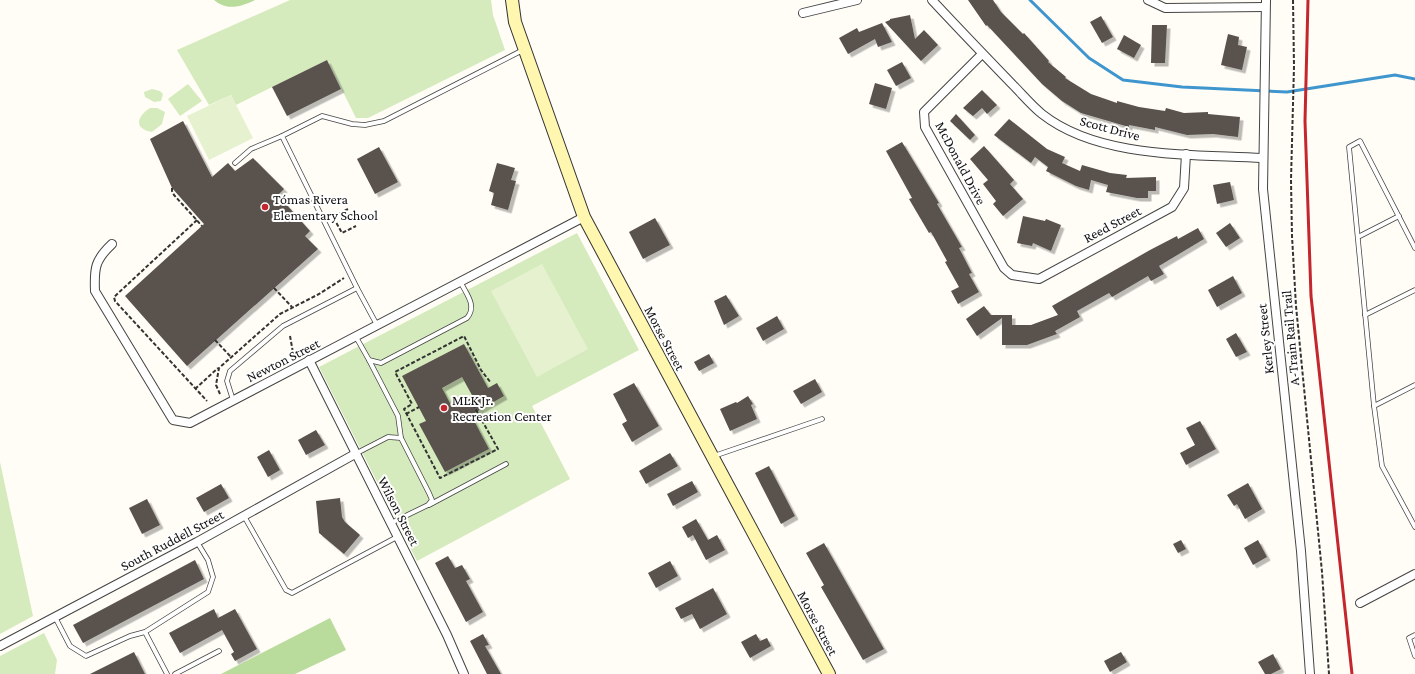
<svg xmlns="http://www.w3.org/2000/svg" width="1415" height="674" viewBox="0 0 1415 674" font-family="'Crimson Pro',serif">
<style>
.green{fill:#d5ebbd}
.forest{fill:#b9dc9c}
.pitch{fill:#e6f2cf}
.lines{fill:none;stroke-linecap:round;stroke-linejoin:round}
.stream{stroke:#3f96cf;stroke-width:3}
.building{fill:#5a524d;fill-rule:evenodd;filter:url(#shadow)}
.lane-casing{stroke:#444;stroke-width:5.5}
.street-casing{stroke:#444;stroke-width:10}
.secondary-casing{stroke:#333;stroke-width:14}
.path{stroke:#333;stroke-width:2;stroke-dasharray:4 2;stroke-linecap:butt}
.lane{stroke:#fff;stroke-width:4}
.street{stroke:#fff;stroke-width:8}
.secondary{stroke:#fff6b0;stroke-width:12}
.rail{stroke:#c4262e;stroke-width:3}
.poi-dot{fill:#c4262e;stroke:#fff;stroke-width:1.5}
.labels{text-anchor:middle;stroke-width:4;stroke-linejoin:round;paint-order:stroke}
.street-label{font-size:14px;fill:#111;stroke:#fff}
.poi-label{font-size:14px;fill:#111;stroke:#fff;text-anchor:start}
</style>
<defs>
<filter id="shadow"><feDropShadow dx="3.5" dy="3.5" stdDeviation="0" flood-color="#0004"/></filter>
</defs>
<rect width="100%" height="100%" fill="#fffdf5"/>
<g class="green">
<path d="M290,0H491L493,15L505,50L368,118H356L327,60L236,105L231,95L209,105L177,50Z"/>
<path d="M188,84L202,101L180,116L168,99Z"/>
<path d="M152,89L160,91L163,94L161,101L154,102L145,97L144,92Z"/>
<path d="M150,108H157L165,112L162,124L152,132C134,129 136,117 150,108Z"/>
<path d="M577,233L639,350L532,406L570,479L417,561L319,367Z"/>
<path d="M0,462L33,616L0,634Z"/>
<path d="M44,633L57,660L55,674H0V656Z"/>
</g>
<g class="forest">
<path d="M214,0H255C241,7 227,11 214,0Z"/>
<path d="M330,618L346,650L295,674H221Z"/>
</g>
<g class="pitch">
<path d="M231,95L253,138L209,160L187,116Z"/>
<path d="M542,264L588,349L537,377L491,291Z"/>
</g>
<g class="lines">
<path class="stream" d="M1030,0L1089,58L1123,80L1182,87L1287,92L1395,75L1415,79"/>
</g>
<g class="building">
<path d="M968,0H993L1001,12L1023,34L1024,33L1049,61L1048,62L1066,77L1065,78L1091,94L1117,103V101L1139,107L1165,111L1166,108L1184,113L1208,112V114L1240,117L1238,137L1213,134L1187,135L1155,127V130L1129,125V127L1081,113L1062,101L1042,84L987,25L986,26Z"/>
<path d="M910,15L915,39L924,30L938,45L921,61L885,22L890,20V19Z"/>
<path d="M1101,16L1113,37L1102,43L1090,22Z"/>
<path d="M882,23L892,42L878,47L875,39L848,54L839,38L857,28L859,32Z"/>
<path d="M1152,25H1167L1165,63H1151Z"/>
<path d="M1228,34L1239,37L1238,45L1247,47L1242,70L1221,65Z"/>
<path d="M1124,35L1141,45L1134,58L1117,49Z"/>
<path d="M327,60L341,89L287,116L272,87Z"/>
<path d="M902,62L911,78L896,86L887,70Z"/>
<path d="M875,83L892,88L886,109L869,104Z"/>
<path d="M982,90L997,105L987,114L982,108L973,116L963,108Z"/>
<path d="M956,114L975,135L970,140L950,121Z"/>
<path d="M1009,119L1047,149L1065,157L1062,163L1080,171L1082,165L1110,173L1127,175L1126,178L1156,177V191H1148V198H1137L1106,192L1108,185L1091,180L1089,190L1076,186L1046,171L1048,167L1035,157L1031,163L994,135Z"/>
<path d="M183,121L212,177L228,163L235,171L253,158L284,189L278,195L310,231L305,236L318,249L187,366L125,296L204,224L172,188L150,139Z"/>
<path d="M902,142L939,203L937,204L962,247L959,248L972,273L969,274L979,292L958,304L951,291L959,287L945,262L947,261L931,232L929,233L916,211L909,199L912,198L886,151Z"/>
<path d="M984,146L1014,180L1010,184L1023,199L1003,216L993,204L996,201L983,184L988,180L970,159Z"/>
<path d="M379,147L398,182L375,194L357,159Z"/>
<path d="M497,163L515,168L511,180L516,181L508,210L491,205L494,193L489,191Z"/>
<path d="M1230,182L1234,200L1217,204L1213,185Z"/>
<path d="M1023,216L1045,221L1046,219L1061,225L1051,251L1033,243L1032,246L1017,243Z"/>
<path d="M655,218L670,245L643,259L629,232Z"/>
<path d="M1230,223L1240,238L1226,247L1216,233Z"/>
<path d="M1198,228L1204,239L1159,266L1164,274L1151,281L1148,276L1112,297L1109,293L1077,311L1080,317L1055,331L1057,334L1027,345H1002V318L977,336L966,319L984,306L991,315H1012V325H1031L1058,315L1052,306L1150,250L1177,236L1178,239Z"/>
<path d="M1233,276L1242,293L1217,307L1208,290Z"/>
<path d="M726,295L739,316L724,325L714,301Z"/>
<path d="M777,316L784,329L763,341L756,328Z"/>
<path d="M1236,333L1247,352L1236,357L1226,339Z"/>
<path d="M464,344L488,388L497,383L504,396L471,415L489,449L445,472L419,424L426,421L402,376ZM462,377L473,397L452,407L442,388Z"/>
<path d="M709,354L714,363L699,371L694,362Z"/>
<path d="M815,379L822,392L801,404L793,391Z"/>
<path d="M634,383L659,426L632,442L622,424L627,421L613,394Z"/>
<path d="M748,396L753,404L751,405L757,419L730,431L720,409L736,402L737,403Z"/>
<path d="M1200,421L1216,449L1186,465L1180,453L1195,445L1186,428Z"/>
<path d="M316,430L325,445L306,455L298,440Z"/>
<path d="M269,450L280,470L268,477L257,457Z"/>
<path d="M670,453L678,466L646,484L639,471Z"/>
<path d="M769,466L795,516L781,524L755,473Z"/>
<path d="M692,481L698,492L673,506L667,494Z"/>
<path d="M1248,483L1262,509L1245,519L1237,504L1234,506L1227,495Z"/>
<path d="M221,484L229,498L204,512L196,498Z"/>
<path d="M340,498L342,517L345,522L360,535L344,554L319,533L316,501Z"/>
<path d="M147,499L160,525L142,534L129,508Z"/>
<path d="M696,519L708,540L717,535L725,550L706,560L693,535L688,538L682,527Z"/>
<path d="M1181,540L1186,549L1178,553L1173,544Z"/>
<path d="M1258,540L1267,557L1253,565L1244,548Z"/>
<path d="M824,543L884,649L863,660L821,587L824,585L806,553Z"/>
<path d="M448,556L455,568L462,565L470,579L466,581L483,612L466,622L435,563Z"/>
<path d="M195,560L204,579L83,643L73,625Z"/>
<path d="M670,561L678,576L656,588L648,573Z"/>
<path d="M713,588L727,614L700,629L692,614L681,619L675,608Z"/>
<path d="M214,609L218,618L235,609L257,649L235,661L231,654L234,652L222,630L180,653L169,633Z"/>
<path d="M483,634L489,645L485,646L501,674H487L470,641Z"/>
<path d="M756,634L760,641L767,638L771,646L750,658L741,642Z"/>
<path d="M134,652L145,674H90Z"/>
<path d="M1121,652L1127,662L1110,672L1104,661Z"/>
<path d="M1273,654L1281,669L1271,674H1265L1258,662Z"/>
</g>
<g class="lines">
<g class="lane-casing">
<g id="lane">
<path d="M235,163L251,149L282,136"/>
<path d="M1358,237L1399,216"/>
<path d="M1415,248L1360,141L1349,147L1374,406L1415,385"/>
<path d="M357,288L282,136L322,116L352,124L365,125L384,121L523,50"/>
<path d="M1365,315L1415,290"/>
<path d="M356,337L369,360L381,363L467,318C477,306 467,295 461,283"/>
<path d="M369,360L398,416L401,438"/>
<path d="M233,400L227,381L230,371L283,326L357,288L377,325"/>
<path d="M1374,406L1382,466L1415,527"/>
<path d="M355,454L388,437L401,438L429,493L432,500L428,505L391,523"/>
<path d="M714,456L822,419"/>
<path d="M429,505L506,464"/>
<path d="M244,516L286,590L292,593L397,537"/>
<path d="M55,617L70,646L86,656L130,636L145,632"/>
<path d="M1415,635L1409,638L1415,656"/>
<path d="M167,674L145,632L208,592L213,577L208,560L197,542"/>
<path d="M175,674L219,651"/>
</g>
</g>
<g class="street-casing">
<g id="street">
<path d="M932,0C958,28 985,56 1012,84C1022,94 1031,105 1042,114C1099,159 1193,154 1262,158"/>
<path d="M1148,0L1165,8L1265,7"/>
<path d="M1266,0L1263,189L1301,551L1310,674"/>
<path d="M803,13L857,0"/>
<path d="M982,54L924,112L925,127L1004,268L1012,275L1039,279L1172,207L1184,188L1186,154"/>
<path d="M112,244C95,260 94,268 95,291L173,420L190,423L584,217"/>
<path d="M309,360L447,635L464,674"/>
<path d="M1360,603L1415,574"/>
<path d="M0,646L197,542L355,454"/>
</g>
</g>
<g class="secondary-casing">
<path id="secondary" d="M512,0L515,22L584,217L829,674"/>
</g>
<g class="path">
<path d="M1293,0L1294,66L1291,180L1292,236L1296,306L1322,572L1329,674"/>
<path d="M172,188V191L174,195L202,226"/>
<path d="M348,209L333,217L342,233L356,226"/>
<path d="M197,220L114,297L115,301L207,401"/>
<path d="M274,288L292,307"/>
<path d="M290,336L294,358"/>
<path d="M215,340L231,357"/>
<path d="M195,389L218,368"/>
<path d="M220,394L216,385L219,368L280,314L319,294L344,278"/>
<path d="M470,399L498,449L440,478L404,409L412,404L395,372L464,336L481,370L491,383"/>
<path d="M406,414L419,407"/>
<path d="M482,419L488,416"/>
<path d="M474,421L481,418"/>
</g>
<use href="#lane" class="lane"/>
<use href="#street" class="street"/>
<use href="#secondary" class="secondary"/>
<path class="rail" d="M1308,0L1305,121L1311,296L1352,674"/>
</g>
<g class="poi-dot">
<circle cx="265" cy="207" r="4"/>
<circle cx="444" cy="408" r="4"/>
</g>
<g class="labels">
<g class="street-label">
<text transform="translate(1110 128) rotate(15)" y="5">Scott Drive</text>
<text transform="translate(961 163) rotate(62)" y="5">McDonald Drive</text>
<text transform="translate(1112 224) rotate(-28)" y="5">Reed Street</text>
<text transform="translate(665 338) rotate(62)" y="5">Morse Street</text>
<text transform="translate(1290 338) rotate(-95)" y="5">A-Train Rail Trail</text>
<text transform="translate(1265 339) rotate(-96)" y="5">Kerley Street</text>
<text transform="translate(283 360) rotate(-27)" y="5">Newton Street</text>
<text transform="translate(399 511) rotate(63)" y="5">Wilson Street</text>
<text transform="translate(172 540) rotate(-28)" y="5">South Ruddell Street</text>
<text transform="translate(818 623) rotate(62)" y="5">Morse Street</text>
</g>
<g class="poi-label">
<text x="273" y="204">Tómas Rivera<tspan x="273" dy="16">Elementary School</tspan></text>
<text x="452" y="405">MLK Jr.<tspan x="452" dy="16">Recreation Center</tspan></text>
</g>
</g>
</svg>
